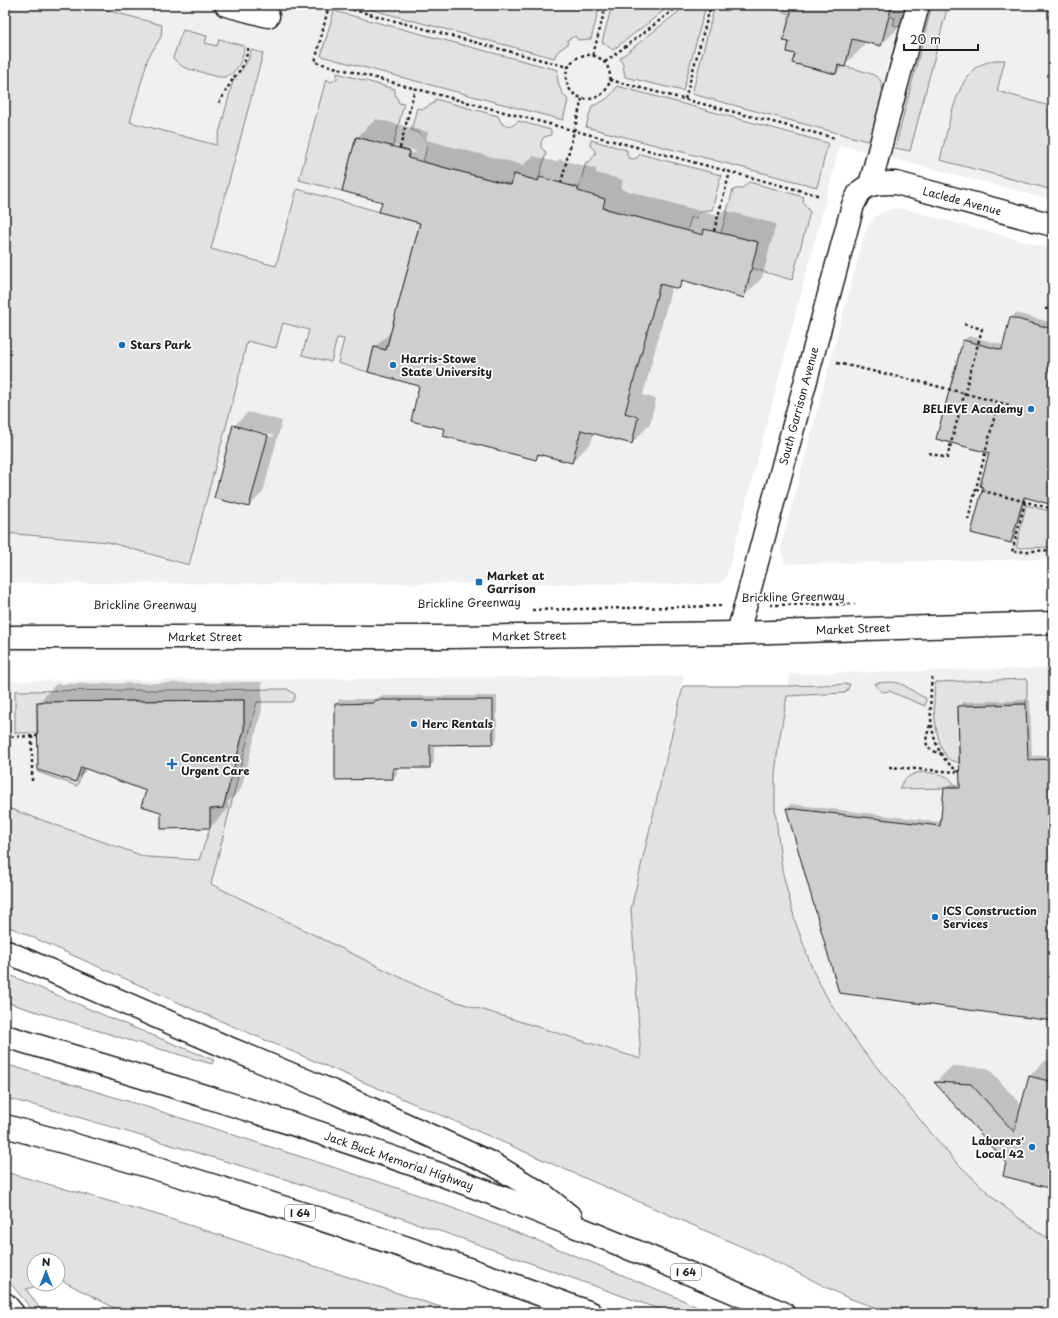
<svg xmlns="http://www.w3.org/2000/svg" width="1058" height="1318" viewBox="0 0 1058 1318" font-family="'Playpen Sans',sans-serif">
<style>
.built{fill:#f0f0f0}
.green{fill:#e2e2e2;stroke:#7f7f7f}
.shadow{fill:#0003;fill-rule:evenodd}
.building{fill:#cecece;stroke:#1c1c1c}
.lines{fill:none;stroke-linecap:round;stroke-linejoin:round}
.minor-casing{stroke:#1c1c1c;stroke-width:25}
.major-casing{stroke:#1c1c1c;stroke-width:25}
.highway-casing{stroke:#1c1c1c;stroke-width:25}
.path{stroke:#1c1c1c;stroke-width:2.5;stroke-dasharray:3 3;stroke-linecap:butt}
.minor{stroke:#fff;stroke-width:22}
.major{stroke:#fff;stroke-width:22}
.highway{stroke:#fff;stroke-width:22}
.poi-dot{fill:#1f6fb2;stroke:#fff;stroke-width:1.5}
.labels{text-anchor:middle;stroke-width:3.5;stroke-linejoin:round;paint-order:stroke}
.shield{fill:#fff;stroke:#606060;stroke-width:1}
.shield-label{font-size:10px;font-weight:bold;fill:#1c1c1c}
.street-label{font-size:11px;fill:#1c1c1c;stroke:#fff}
.poi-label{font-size:11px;font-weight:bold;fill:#1c1c1c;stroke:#fff;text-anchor:start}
</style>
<rect width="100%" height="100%" fill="#fff"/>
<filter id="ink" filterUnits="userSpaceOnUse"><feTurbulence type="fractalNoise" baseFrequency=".025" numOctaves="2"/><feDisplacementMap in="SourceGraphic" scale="8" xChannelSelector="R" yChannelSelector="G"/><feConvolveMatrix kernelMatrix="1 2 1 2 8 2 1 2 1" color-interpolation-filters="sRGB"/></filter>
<g filter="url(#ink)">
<g class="built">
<path d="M5,5H1053V200L840,145L728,571L725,579L719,583L710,584L5,583Z"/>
<path d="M894,209H904L1053,249V559L785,564L781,549L783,539L864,235L869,225L875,217L883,212Z"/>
<path d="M1053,668V1242L1016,1216L996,1200L955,1161L926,1127L861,1048L829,1001L813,971L795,921L782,870L775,809V775L778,747L789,686V674Z"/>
<path d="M684,676L631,909L637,1009L641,1059L451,1000L426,990L211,884L5,812V681Z"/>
</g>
<g class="green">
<path d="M5,5H88L162,25L161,37L148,58L130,122L216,145L233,81L245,65L249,58L251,50L263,53L211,249L276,266L297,189L420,223L386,350L374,347L368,372L338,363L344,339L337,338L331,362L302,355L309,330L283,323L276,348L247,341L236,389L189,565L108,542L5,533Z"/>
<path d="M354,5H600L591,39L578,40L575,36L567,40L568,44L558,51L554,58Z"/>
<path d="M612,5H671L613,50L602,42Z"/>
<path d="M687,5H706L683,91L625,77L623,65L620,58Z"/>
<path d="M715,5H759L791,14L784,41L789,42L787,52L795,54L793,63L836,74L838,65C849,68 875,72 880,80C882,84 882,88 883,93L871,142L692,94Z"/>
<path d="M892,5H905L900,27L893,25L895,18L889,16Z"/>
<path d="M932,5H948L910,151L895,148Z"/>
<path d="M334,11L558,70C556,83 560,91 568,100L563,120L321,56Z"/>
<path d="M183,30L207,36L205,43L217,46L219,39L244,46C244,59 235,79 219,77C213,76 206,74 201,72C186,68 184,70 173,58L179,40Z"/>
<path d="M995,60H1005L997,91L1053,107V190L940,160C947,134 954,86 975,68C981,64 988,62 995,60Z"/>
<path d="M337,73L395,89V94L399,103L404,104L393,146L356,137L342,191L299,180L326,79L331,82L337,79Z"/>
<path d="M617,86L828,143L817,187L586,127L592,106C604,102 611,97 617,86Z"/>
<path d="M435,99L498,116L502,124C510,126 513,127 518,121L551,130V135L544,137L541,142V147L546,153L538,181L514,174L511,185L423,162C428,144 430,137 411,130L417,108L423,109L434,103Z"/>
<path d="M591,140L627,150V155L629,158L634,159L638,157L640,154L721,175L712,210C704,210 700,210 696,218H691L687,231L603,208L578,191L586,162H589L595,155V151L590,145Z"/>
<path d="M749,182L804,197L803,202L810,212L792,280L751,268L758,242L721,233L733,190L742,188Z"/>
<path d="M1026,505L1053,512V547L1016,548Z"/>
<path d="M1027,679V697L1026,704L958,707L959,763C957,762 953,761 950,760C935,750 931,698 936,682Z"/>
<path d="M875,683C882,683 891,681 898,683C907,685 916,695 926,698L925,706L889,691L883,692L878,688Z"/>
<path d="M850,684L848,689L845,693L787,696L778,747L775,775V809L782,870L795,921L813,971L829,1001L861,1048L926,1127L955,1161L996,1200L1016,1216L1053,1242V1313H891L848,1298L770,1259L452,1120L195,1010L5,925V807L146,857L199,860L210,828V809L223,808L244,730V700L37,702V733H15V691L287,689L295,694V698L292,702H257L211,884L426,990L451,1000L641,1059L631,909L683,686H789Z"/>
<path d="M83,759L84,767L77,786L38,772V770Z"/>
<path d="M923,772C938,774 950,773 956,788L899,789C903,778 912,773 923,772Z"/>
<path d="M5,973L127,1025L214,1060L212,1064L125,1039L5,1002Z"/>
<path d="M5,1064L147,1107L413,1193L544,1243L676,1297L710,1313H670L463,1239L288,1180L61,1112L5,1098Z"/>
<path d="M5,1172L155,1214L459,1313H124L61,1280L58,1281V1260H34V1284H45L26,1289L43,1313H35L5,1277Z"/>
</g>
<g class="shadow">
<path d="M760,5H905L900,26L881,45L865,41L863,47L836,73L796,53L790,41L792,13Z"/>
<path d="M376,119L428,132L426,140L523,165L533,156L556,162L559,159L596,169V173L623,180L621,189L718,216L724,210L776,224L762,278L743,297L686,280L678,288L672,286L643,395L656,399L650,424L632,443L594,432L591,443L572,462L541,454L535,459L446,428L421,385L375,347L393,330L422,222L383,201L343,190L357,137ZM369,139L416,151L415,153L369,141Z"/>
<path d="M1016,313L1053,323V504L1027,497L1016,537L1011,542L984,486L990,453L964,340L969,336L1004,345L1011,318Z"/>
<path d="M248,412L282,421L263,492L249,506L234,426ZM242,427L274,435L273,437L242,429Z"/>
<path d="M262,682V710L241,789L228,802L229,808L210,827L162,811L148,790L88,768L76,781L38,703L56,684Z"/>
<path d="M380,696H497V739L493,743L434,744V762L429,767H397V774L392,778L336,704L340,699H376Z"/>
<path d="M1030,700L1032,756L1053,755V1020L840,992L787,808L791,804L941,822L945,789L950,784H961L959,707L964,702Z"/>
<path d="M1046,1060L1053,1062V1188L1007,1162L936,1082L952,1066L988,1068L1022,1106L1030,1076Z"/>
</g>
<g class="building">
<path d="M793,5H892L881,46L852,39L845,67L838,65L836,74L792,63L795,54L787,52L789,42L783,41Z"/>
<path d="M356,137L410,151L408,158L511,185L514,174L538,181L540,177L578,188V191L605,199L603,208L703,235L704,229L758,242L744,298L682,280L679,289L660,284L625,413L638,417L632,444L581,430L572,463L538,454L536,460L443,436L445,429L411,421L419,386L368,372L374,347L386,350L420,223L379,212L382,202L342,191Z"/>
<path d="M1010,317L1053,329V505L1024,497L1011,543L971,533L983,487L980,486L989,453L936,439L963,340L1002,350Z"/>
<path d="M233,425L268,435L249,507L214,498Z"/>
<path d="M244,700V730L223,808L210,809V828L161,829V812L141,806L146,791L81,767L76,782L38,770L37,702Z"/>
<path d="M374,700H493V744L430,745V768H393V779L335,780V704L374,703Z"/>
<path d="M1026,704L1028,760L1053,759V1021L839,993L786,808L940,826L944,788H960L958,706Z"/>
<path d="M1029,1076L1053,1082V1189L1003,1176L1006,1162L934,1082L971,1084L1014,1132Z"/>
</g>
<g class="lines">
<g class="minor-casing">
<g id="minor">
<path d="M226,5L268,16"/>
<path d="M870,185L918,5"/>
<path d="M738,633L853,205C855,201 857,197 859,193C868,182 883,183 896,183L1053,225"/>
<path d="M5,1304L13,1313"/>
</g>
</g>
<g class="major-casing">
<path id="major" d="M5,637H451L738,633L1053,623"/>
</g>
<g class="highway-casing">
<g id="highway">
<path d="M5,951L224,1046L336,1093L493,1164L545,1196L571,1217"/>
<path d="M5,1036C143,1077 281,1118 417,1166C541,1210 662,1262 783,1313"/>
<path d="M5,1126C203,1179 399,1242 591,1313"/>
</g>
</g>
<g class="path">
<path d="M329,5L315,62L821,196"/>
<path d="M335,5L568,67"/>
<circle cx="588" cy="77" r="22"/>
<path d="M593,55L606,5"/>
<path d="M605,62L680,5"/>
<path d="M610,80L835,138"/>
<path d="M685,99L711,5"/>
<path d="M219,103L234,77L241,69L246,58L249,45"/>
<path d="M400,148L415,88"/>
<path d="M561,183L582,99"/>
<path d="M714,231L730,172"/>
<path d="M1045,309L1053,308"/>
<path d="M1051,328L1053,321"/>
<path d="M837,363L921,382L1009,405"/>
<path d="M929,453L947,458L982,329L964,324"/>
<path d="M976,489L1053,509"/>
<path d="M1025,502L1012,552L1053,550"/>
<path d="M968,520L998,403"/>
<path d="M770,605L855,604"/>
<path d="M532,610L721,606"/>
<path d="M932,677C929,709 927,754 960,772"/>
<path d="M930,725C925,741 922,749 942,754"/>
<path d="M32,736V783"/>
<path d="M5,737L37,736"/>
<path d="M889,767L957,772"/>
</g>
<use href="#minor" class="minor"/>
<use href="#major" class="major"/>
<use href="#highway" class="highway"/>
</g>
</g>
<g class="poi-dot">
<circle cx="122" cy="345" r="4"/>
<circle cx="393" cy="365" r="4"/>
<circle cx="1031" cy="409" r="4"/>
<rect x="475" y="578" width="8" height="8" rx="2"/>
<circle cx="414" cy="724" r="4"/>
<path d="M170 758h4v4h4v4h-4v4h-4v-4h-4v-4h4z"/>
<circle cx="935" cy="917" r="4"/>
<circle cx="1032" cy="1147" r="4"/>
</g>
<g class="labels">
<g class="shield">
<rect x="285" y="1205" width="30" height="16" rx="3"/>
<rect x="671" y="1264" width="30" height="16" rx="3"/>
</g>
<g class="shield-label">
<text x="300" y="1217">I 64</text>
<text x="686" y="1276">I 64</text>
</g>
<g class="street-label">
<text transform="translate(962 201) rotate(15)" y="4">Laclede Avenue</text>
<text transform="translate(799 406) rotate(-75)" y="4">South Garrison Avenue</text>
<text transform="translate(793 597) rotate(-1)" y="4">Brickline Greenway</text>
<text transform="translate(469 603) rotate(-1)" y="4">Brickline Greenway</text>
<text x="145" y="609">Brickline Greenway</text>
<text transform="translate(853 629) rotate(-2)" y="4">Market Street</text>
<text transform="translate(529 636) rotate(-1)" y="4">Market Street</text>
<text x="205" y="641">Market Street</text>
<text transform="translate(399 1161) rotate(19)" y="4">Jack Buck Memorial Highway</text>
</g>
<g class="poi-label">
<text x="130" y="349">Stars Park</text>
<text x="401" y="363">Harris-Stowe<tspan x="401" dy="13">State University</tspan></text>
<text x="1023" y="413" text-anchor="end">BELIEVE Academy</text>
<text x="487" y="580">Market at<tspan x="487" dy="13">Garrison</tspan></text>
<text x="422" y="728">Herc Rentals</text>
<text x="181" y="762">Concentra<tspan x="181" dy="13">Urgent Care</tspan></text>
<text x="943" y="915">ICS Construction<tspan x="943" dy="13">Services</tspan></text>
<text x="1024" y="1145" text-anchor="end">Laborers'<tspan x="1024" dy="13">Local 42</tspan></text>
</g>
</g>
<rect width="1058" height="1318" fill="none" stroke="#fff" stroke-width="20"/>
<rect x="10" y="10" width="1038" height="1298" fill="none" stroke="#1c1c1c" stroke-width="1.5" filter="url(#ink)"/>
<g transform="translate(46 1272)"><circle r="19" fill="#ffffff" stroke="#a4a4a4"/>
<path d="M0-3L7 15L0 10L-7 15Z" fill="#1f6fb2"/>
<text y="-6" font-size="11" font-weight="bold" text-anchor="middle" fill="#1c1c1c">N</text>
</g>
<path d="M904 44v6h74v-6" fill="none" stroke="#1c1c1c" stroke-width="2"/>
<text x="910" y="44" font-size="12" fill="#1c1c1c" stroke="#ffffff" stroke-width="3" paint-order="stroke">20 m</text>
</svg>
